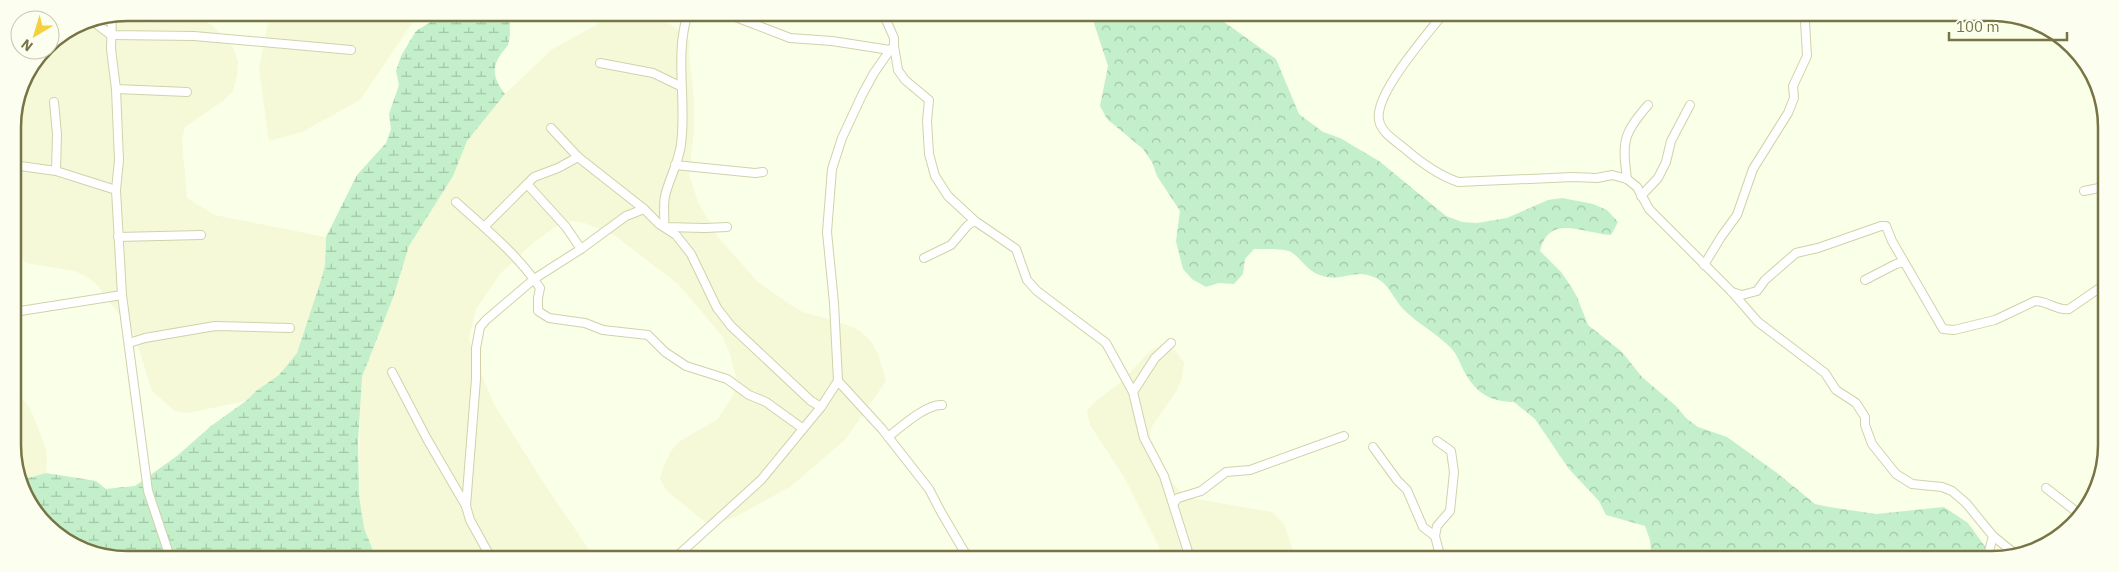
<svg xmlns="http://www.w3.org/2000/svg" width="2119" height="572" viewBox="0 0 2119 572" font-family="'IBM Plex Sans',sans-serif">
<style>
.residential{fill:#f6f9d8}
.forest{fill:url(#forest-crowns)}
.wetland{fill:url(#wetland-marsh)}
.lines{fill:none;stroke-linecap:round;stroke-linejoin:round}
.minor-casing{stroke:#d1d2ab;stroke-width:10}
.minor{stroke:#fff;stroke-width:8}
.rim{fill:none;stroke:#777445;stroke-width:2.5}
</style>
<defs>
<pattern id="forest-crowns" width="20" height="18" patternUnits="userSpaceOnUse" patternTransform="scale(1.25)"><rect width="20" height="18" fill="#c3efcb"/><path d="M2 6a3 3 0 1 1 6 0M12 15a3 3 0 1 1 6 0" fill="none" stroke="#a3c6a7"/></pattern>
<pattern id="wetland-marsh" width="20" height="14" patternUnits="userSpaceOnUse" patternTransform="scale(1.25)"><rect width="20" height="14" fill="#c3efcb"/><path d="M1 5h8M5 5V1M11 12h8M15 12V8" fill="none" stroke="#a3c6a7"/></pattern>
</defs>
<rect width="100%" height="100%" fill="#faffe7"/>
<g class="residential">
<path d="M270,13H419L360,100L302,132L269,141L259,69Z"/>
<path d="M118,14L145,23L201,18L213,26L233,47L238,61L237,76L233,91L223,101L185,127L182,140L187,198L215,215L326,237L325,265L321,280L297,353L279,375L256,391L246,401L188,413L175,411L152,391L134,334L127,322L107,300L99,287L89,278L75,271L31,264L14,257L13,120L19,94L30,79L33,66L44,50H50V43L84,21Z"/>
<path d="M626,14L655,18L668,23L680,31L690,41L689,55L694,99V129L689,174L698,202L718,237L758,282L791,305L803,312L845,324L860,331L870,340L878,354L886,381L845,440L790,487L735,517L720,522H705L667,491L660,479L664,465L671,451L680,441L718,419L733,395L737,380L729,351L722,336L678,284L614,235L585,223L571,221L558,225L534,242L501,273L476,309L469,338L472,352L495,406L551,494L595,558H376L364,528L359,495L360,393L362,377L394,295L409,246L453,176L467,141L505,94L551,50L612,16Z"/>
<path d="M1163,345L1176,351L1184,363L1182,377L1177,390L1151,428L1149,441L1161,470L1185,497L1272,512L1284,524L1296,559L1160,558L1159,547L1124,477L1090,425L1087,410L1097,400L1121,382L1150,351Z"/>
<path d="M14,387L29,407L35,420L46,449L47,463L46,473L21,480L15,467Z"/>
<path d="M244,550L274,557H191Z"/>
</g>
<path class="forest" d="M1091,14H1222L1224,22L1276,59L1299,114L1323,132L1340,138L1379,161L1446,216L1462,222L1477,223L1507,218L1548,200L1562,198L1593,204L1607,210L1618,222L1611,235C1582,233 1549,213 1540,251L1561,272L1570,285L1577,297L1588,325L1622,352L1642,377L1676,406L1686,418L1698,427L1727,437L1777,473L1815,504L1829,507L1876,514L1944,507L1968,523L1994,559H1652L1650,540L1645,526L1606,515L1599,501L1569,469L1535,419L1514,402C1491,402 1476,393 1465,373C1460,364 1458,355 1450,347C1436,333 1417,323 1403,309C1393,298 1389,284 1376,278C1357,268 1345,280 1328,277C1307,274 1305,261 1291,252C1286,248 1262,249 1254,249L1245,259L1243,274L1234,284L1219,283L1206,287L1192,279L1183,269L1176,241L1180,211L1157,176L1152,162L1143,149L1107,119L1100,106L1108,66Z"/>
<path class="wetland" d="M437,13H508C510,22 511,36 508,45C506,48 503,51 501,54C490,69 495,81 505,94L467,141L453,176L409,246L394,295L362,377L358,442L359,495L364,528L376,558L274,557L244,550L191,557H132L122,553L88,548L46,526L21,480L46,473L96,481L106,489L135,486L177,456L211,426L246,401L256,391L279,375L297,353L321,280L325,265L326,237L357,175L386,143L391,129L389,114L399,85L396,71L401,56L416,31L434,20Z"/>
<g class="lines">
<g class="minor-casing">
<g id="minor">
<path d="M688,13C674,56 687,101 681,144C679,162 669,179 665,196C663,206 665,217 664,227L705,228L727,227"/>
<path d="M725,13L790,38L832,41L890,50L894,46L898,70L905,80L929,100L927,121L929,154L935,176L948,196L975,221L1016,249L1027,280L1037,291L1106,343L1133,392L1144,438L1164,476L1190,558"/>
<path d="M883,13L894,38V46"/>
<path d="M1443,14C1427,35 1374,94 1379,120C1381,132 1394,140 1404,148C1419,161 1438,175 1458,182L1573,177L1597,178L1612,175L1627,179L1637,187L1649,209L1732,292L1758,322L1825,373L1836,390L1856,403L1865,417V425L1872,444L1896,474L1912,484L1942,487L1952,491L1966,503L1993,536L2014,553"/>
<path d="M112,15L111,49L116,89L119,160L116,190L122,295L148,491L170,557"/>
<path d="M91,20L111,35L194,36L351,50"/>
<path d="M890,50L874,73L862,95L842,138L832,169L827,232L834,303L838,381L882,429L929,489L941,512L968,558"/>
<path d="M600,63L653,73L680,86"/>
<path d="M116,89L187,92"/>
<path d="M54,102L57,134L56,171"/>
<path d="M551,128L578,157L644,209"/>
<path d="M578,157L558,168L534,177L527,184L566,227L581,249"/>
<path d="M13,165L56,171L116,190"/>
<path d="M675,165L755,173L763,172"/>
<path d="M1627,179C1622,141 1623,134 1648,105"/>
<path d="M2084,191L2104,187"/>
<path d="M1641,196L1658,178L1666,162L1671,141L1690,105"/>
<path d="M456,202C486,229 518,255 540,288L538,298V311L549,318L585,323L603,330L648,335L665,352L686,366L727,379L749,395L766,402L802,428"/>
<path d="M484,227L527,184"/>
<path d="M118,237L201,235"/>
<path d="M924,258L951,245L968,225L975,221"/>
<path d="M1704,265L1721,237L1737,215L1753,169L1788,113L1794,98L1793,86L1807,56L1805,21"/>
<path d="M1865,280L1896,264L1904,262"/>
<path d="M1732,292L1742,295L1757,291L1765,280L1796,253L1818,248L1881,226H1886L1892,241L1943,329L1954,330L1995,320L2035,301C2048,301 2057,311 2069,309L2104,285"/>
<path d="M14,312L122,295"/>
<path d="M129,343L145,338L215,326L290,328"/>
<path d="M392,372L427,439L466,506L470,520L491,558"/>
<path d="M1133,392L1155,358L1171,343"/>
<path d="M888,437C901,427 926,404 942,405"/>
<path d="M1437,441L1451,451L1454,472L1450,511L1437,526L1435,536L1441,559"/>
<path d="M1373,447L1397,480L1407,490L1423,527L1435,536"/>
<path d="M2046,488L2078,513"/>
<path d="M1174,503L1178,498L1201,491L1226,472L1250,470L1344,436"/>
<path d="M466,506L476,379V348L480,327L486,320L534,279L581,249L626,216L644,209L659,224L676,235L691,254L717,308L731,326L811,401L821,407"/>
<path d="M675,558L761,480L821,407L838,381"/>
<path d="M1987,559L1993,536"/>
</g>
</g>
<use href="#minor" class="minor"/>
</g>
<path d="M0 0H2119V572H0ZM127 21H1992A106 106 0 0 1 2098 127V445A106 106 0 0 1 1992 551H127A106 106 0 0 1 21 445V127A106 106 0 0 1 127 21Z" fill="#fcfff0" fill-rule="evenodd"/>
<path class="rim" d="M127 21H1992A106 106 0 0 1 2098 127V445A106 106 0 0 1 1992 551H127A106 106 0 0 1 21 445V127A106 106 0 0 1 127 21Z"/>
<g transform="translate(35 35) rotate(218)"><circle r="24" fill="#fcfff0" stroke="#c7c7ac"/>
<path d="M0-4L9 19L0 12L-9 19Z" fill="#f5d140"/>
<text y="-8" font-size="14" font-weight="bold" text-anchor="middle" fill="#777445">N</text>
</g>
<path d="M1949 32v8h118v-8" fill="none" stroke="#777445" stroke-width="2.5"/>
<text x="1956" y="32" font-size="15" fill="#777445" stroke="#fcfff0" stroke-width="4" paint-order="stroke">100 m</text>
</svg>
